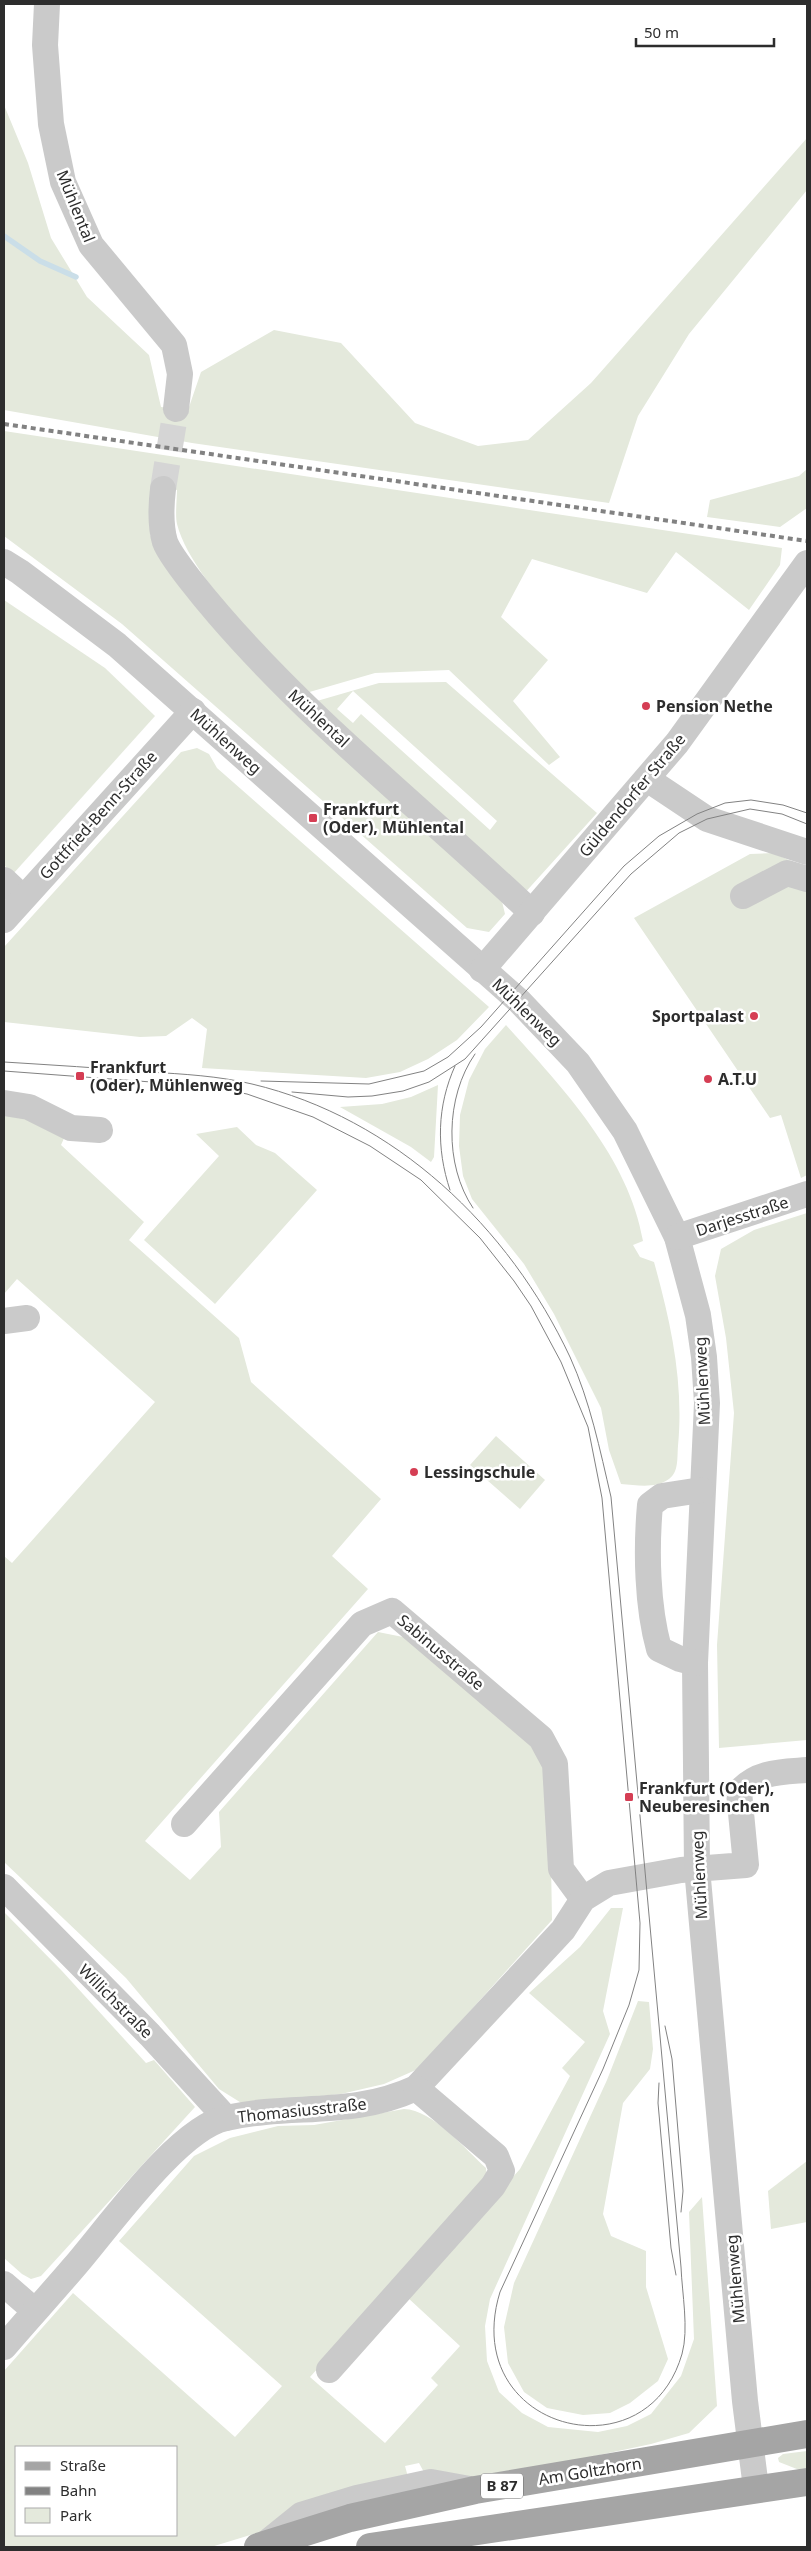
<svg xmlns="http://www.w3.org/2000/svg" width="811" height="2551" viewBox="0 0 811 2551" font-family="'Noto Sans',sans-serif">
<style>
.green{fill:#e4e9dc;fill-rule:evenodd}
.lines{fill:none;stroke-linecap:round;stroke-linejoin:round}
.stream{stroke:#cadee8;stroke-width:5.5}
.minor-tunnel{stroke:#d5d5d5;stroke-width:26;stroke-dasharray:26 13;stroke-linecap:butt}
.minor{stroke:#cacaca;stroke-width:26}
.major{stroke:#a5a5a5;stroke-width:28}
.tram{stroke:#828282;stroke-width:1}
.rail{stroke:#828282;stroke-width:4;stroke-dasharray:5 4;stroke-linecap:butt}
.poi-dot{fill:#d53e54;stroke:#fff;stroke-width:2}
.labels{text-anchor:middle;stroke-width:5;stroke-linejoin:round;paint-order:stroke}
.shield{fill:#fff;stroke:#6c6c6c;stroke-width:1}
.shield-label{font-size:15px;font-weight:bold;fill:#2d2d2d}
.street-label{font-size:16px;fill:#2d2d2d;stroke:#fff}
.poi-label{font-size:16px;font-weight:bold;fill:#2d2d2d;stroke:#fff;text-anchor:start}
</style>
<rect width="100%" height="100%" fill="#fff"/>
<g class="green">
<path d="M4,105L28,163L51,238L87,297L149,355L161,407L188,410L201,372L274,330L341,343L415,423L478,446L528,440L591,383L807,138V190L689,334L638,416L609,503L192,443L4,410Z"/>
<path d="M4,431L782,548L780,565L749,610L676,552L647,593L532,559L501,617L548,660L513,701L560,757L549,765L449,670L375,673L306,693C269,652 190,576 177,524C175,514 177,500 177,490L154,485L150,535L197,598L499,889L505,914L489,932L467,928L122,624L4,536Z"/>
<path d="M807,469V508L780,527L707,517L710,500L799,476Z"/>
<path d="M4,600L105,668L155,716L13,874L4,865Z"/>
<path d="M446,682L597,813L522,896L310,703L379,683ZM353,691L497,821L490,830L361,714L353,723L337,709Z"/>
<path d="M197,748L209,754L217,768L489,1007L457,1040L428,1059L400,1072L366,1078L202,1068L207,1029L192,1018L166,1036L140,1037L4,1022V947L181,752Z"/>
<path d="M773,853L807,868V1175L801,1178L781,1115L770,1118L634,918L750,854Z"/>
<path d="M506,1025C561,1086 629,1157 643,1241L633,1245L640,1257L654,1262C671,1323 684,1383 678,1446C677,1457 679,1472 669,1479C655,1489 637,1485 621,1484L609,1450L601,1408L554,1314L524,1264L472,1199L463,1176L459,1146L460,1115L469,1080L485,1049Z"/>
<path d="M438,1085L434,1157L431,1162L411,1147L340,1107L382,1104L411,1097Z"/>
<path d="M4,1113L34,1117L66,1134L61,1145L144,1222L129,1240L239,1338L251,1382L381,1499L332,1556L368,1589L145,1841L190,1880L221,1847L219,1812L378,1632L413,1639L534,1743L546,1763L550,1804L552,1920L418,2069L384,2084L341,2094L243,2104L219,2089L126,1978L4,1862V1556L12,1563L155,1402L17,1279L4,1294Z"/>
<path d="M237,1127L256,1145L275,1153L317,1190L215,1304L144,1240L219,1156L196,1134Z"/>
<path d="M807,1213V1740L719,1748L717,1645L734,1413L726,1338L715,1276L721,1249L754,1230Z"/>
<path d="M496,1436L545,1480L520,1509L470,1465Z"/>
<path d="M611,1908H623L603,2011L610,2034L490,2299L485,2326L487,2361L499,2392L522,2413L548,2427L598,2432L627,2426L651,2414L681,2376L694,2339L689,2212L702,2197L717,2406L689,2433L651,2444L571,2461L453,2480L426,2476L419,2463L405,2466L408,2477L270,2529L211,2547H4V2371L73,2293L235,2437L282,2386L119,2241L194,2156L230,2138L278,2126L314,2125L404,2109C433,2110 465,2149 486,2168L487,2180L310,2377L385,2443L438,2385L431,2378L460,2346L407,2297L520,2169L570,2076L562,2068L585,2042L529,1993L580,1947ZM16,2447H176V2535H16Z"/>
<path d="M4,1912L62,1971L146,2063L154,2060L195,2107L41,2276L31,2279L22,2274L4,2258Z"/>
<path d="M638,2001L649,2002L653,2049L650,2069L623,2103L603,2214L611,2236L646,2251V2287L668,2359L658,2381L630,2403L610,2413L583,2415L547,2408L524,2392L508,2363L504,2327L514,2283L607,2080Z"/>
<path d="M807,2161V2222L771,2229L768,2191Z"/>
<path d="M807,2451V2471H802L779,2462L778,2458L783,2454Z"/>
</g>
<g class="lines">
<path class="stream" d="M4,236L40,261L76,277"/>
<path class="minor-tunnel" d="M163,489L176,409"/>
<g class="minor">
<path d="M47,4L45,45L51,124L63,182L91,245L174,345L180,374L176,409"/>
<path d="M163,489C161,506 160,525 165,542C171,558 206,600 219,615C313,724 428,814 532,913"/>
<path d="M4,562L20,572L117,645L519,1001L578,1063L625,1131L677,1237L698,1315L704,1357L707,1403L695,1663L697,1868L745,2401L756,2488"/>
<path d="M647,779L707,819L807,852"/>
<path d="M4,880L23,898"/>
<path d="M743,896L787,873L807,879"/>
<path d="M4,920L193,711"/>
<path d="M482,970L677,743L807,563"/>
<path d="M4,1103L29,1107L71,1128L100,1130"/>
<path d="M677,1237L807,1194"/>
<path d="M4,1321L27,1318"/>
<path d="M695,1663L680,1659L659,1649C647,1606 646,1550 650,1505L662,1496L701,1490"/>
<path d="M184,1824L362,1624L392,1611L541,1738L555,1764L561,1869L583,1899"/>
<path d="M4,1887L150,2035L226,2118"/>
<path d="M4,2284L35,2311"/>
<path d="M4,2347C27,2320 51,2294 74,2267C108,2228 178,2128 226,2118C293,2103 351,2118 416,2088L563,1930L583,1899L609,1883L681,1870L746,1865L739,1792C757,1771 782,1772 807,1770"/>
<path d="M329,2370L493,2186L502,2171L496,2156L416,2088"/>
<path d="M265,2544L301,2515L357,2498L431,2482L475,2490"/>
</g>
<g class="major">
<path d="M258,2547L350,2518L475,2490L807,2434"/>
<path d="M370,2547L807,2482"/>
</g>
<g class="tram">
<path d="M4,1062C52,1065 101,1068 149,1072C183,1074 219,1076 252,1084C395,1118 509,1227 570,1357C590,1401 600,1450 611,1497L681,2267C682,2293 689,2329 682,2354C646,2479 458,2429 500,2292L603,2069L629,2005L639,1970L640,1923L602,1498L588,1427L561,1362L531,1306L514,1281L480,1238L421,1180L370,1146L313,1117L247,1094L205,1086L4,1071"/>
<path d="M261,1081L369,1084L424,1071L448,1057L481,1027L624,866L659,836L697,814L725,803L751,800L783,805L807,813"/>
<path d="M292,1092L348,1097L372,1096L403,1091L429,1082L465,1059L631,874L679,833L707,819L750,809L782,814L807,824"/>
<path d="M450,1190C436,1148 437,1106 455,1066"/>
<path d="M473,1208C444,1165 445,1097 475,1054"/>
<path d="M665,2026L672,2059L683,2191L681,2212"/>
<path d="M659,2083L658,2103L671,2248L676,2275"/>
</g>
<path class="rail" d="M4,424L807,541"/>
</g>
<g class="poi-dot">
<circle cx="646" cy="706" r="5"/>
<rect x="308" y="813" width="10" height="10" rx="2.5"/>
<circle cx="754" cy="1016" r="5"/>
<rect x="75" y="1071" width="10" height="10" rx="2.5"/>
<circle cx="708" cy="1079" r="5"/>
<circle cx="414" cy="1472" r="5"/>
<rect x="624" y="1792" width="10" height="10" rx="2.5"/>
</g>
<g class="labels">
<rect class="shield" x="481" y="2473.5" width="42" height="25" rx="4"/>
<g class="shield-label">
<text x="502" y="2491">B 87</text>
</g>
<g class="street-label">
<text transform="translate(76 206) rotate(68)" y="6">Mühlental</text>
<text transform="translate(319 718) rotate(43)" y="6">Mühlental</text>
<text transform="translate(226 741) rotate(42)" y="6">Mühlenweg</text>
<text transform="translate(632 795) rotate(-50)" y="6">Güldendorfer Straße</text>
<text transform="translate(98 815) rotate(-48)" y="6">Gottfried-Benn-Straße</text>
<text transform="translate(527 1012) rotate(44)" y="6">Mühlenweg</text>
<text transform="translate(742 1216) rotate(-18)" y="6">Darjesstraße</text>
<text transform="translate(702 1381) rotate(-93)" y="6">Mühlenweg</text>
<text transform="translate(441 1652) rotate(40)" y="6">Sabinusstraße</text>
<text transform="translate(699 1875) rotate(-93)" y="6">Mühlenweg</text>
<text transform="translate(116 2001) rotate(45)" y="6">Willichstraße</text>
<text transform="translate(302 2110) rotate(-6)" y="6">Thomasiusstraße</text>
<text transform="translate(735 2279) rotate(-95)" y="6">Mühlenweg</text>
<text transform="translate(590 2471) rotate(-9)" y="6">Am Goltzhorn</text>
</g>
<g class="poi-label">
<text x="656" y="712">Pension Nethe</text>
<text x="323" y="815">Frankfurt<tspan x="323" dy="18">(Oder), Mühlental</tspan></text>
<text x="744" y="1022" text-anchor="end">Sportpalast</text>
<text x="90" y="1073">Frankfurt<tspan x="90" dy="18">(Oder), Mühlenweg</tspan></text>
<text x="718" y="1085">A.T.U</text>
<text x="424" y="1478">Lessingschule</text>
<text x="639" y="1794">Frankfurt (Oder),<tspan x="639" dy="18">Neuberesinchen</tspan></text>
</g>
</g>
<rect width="811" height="2551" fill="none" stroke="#2d2d2d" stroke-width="10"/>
<rect x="15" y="2446" width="162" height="90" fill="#ffffff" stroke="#ababab"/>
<rect x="25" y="2462" width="25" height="8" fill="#a5a5a5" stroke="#ababab"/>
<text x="60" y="2471" font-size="15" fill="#2d2d2d">Straße</text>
<rect x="25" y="2487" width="25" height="8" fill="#828282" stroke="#ababab"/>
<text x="60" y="2496" font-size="15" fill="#2d2d2d">Bahn</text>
<rect x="25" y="2508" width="25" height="15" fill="#e4e9dc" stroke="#ababab"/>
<text x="60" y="2521" font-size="15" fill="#2d2d2d">Park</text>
<path d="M636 38v8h138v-8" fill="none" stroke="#2d2d2d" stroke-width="2.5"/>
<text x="644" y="38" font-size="15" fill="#2d2d2d" stroke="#ffffff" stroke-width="4" paint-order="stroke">50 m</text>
</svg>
